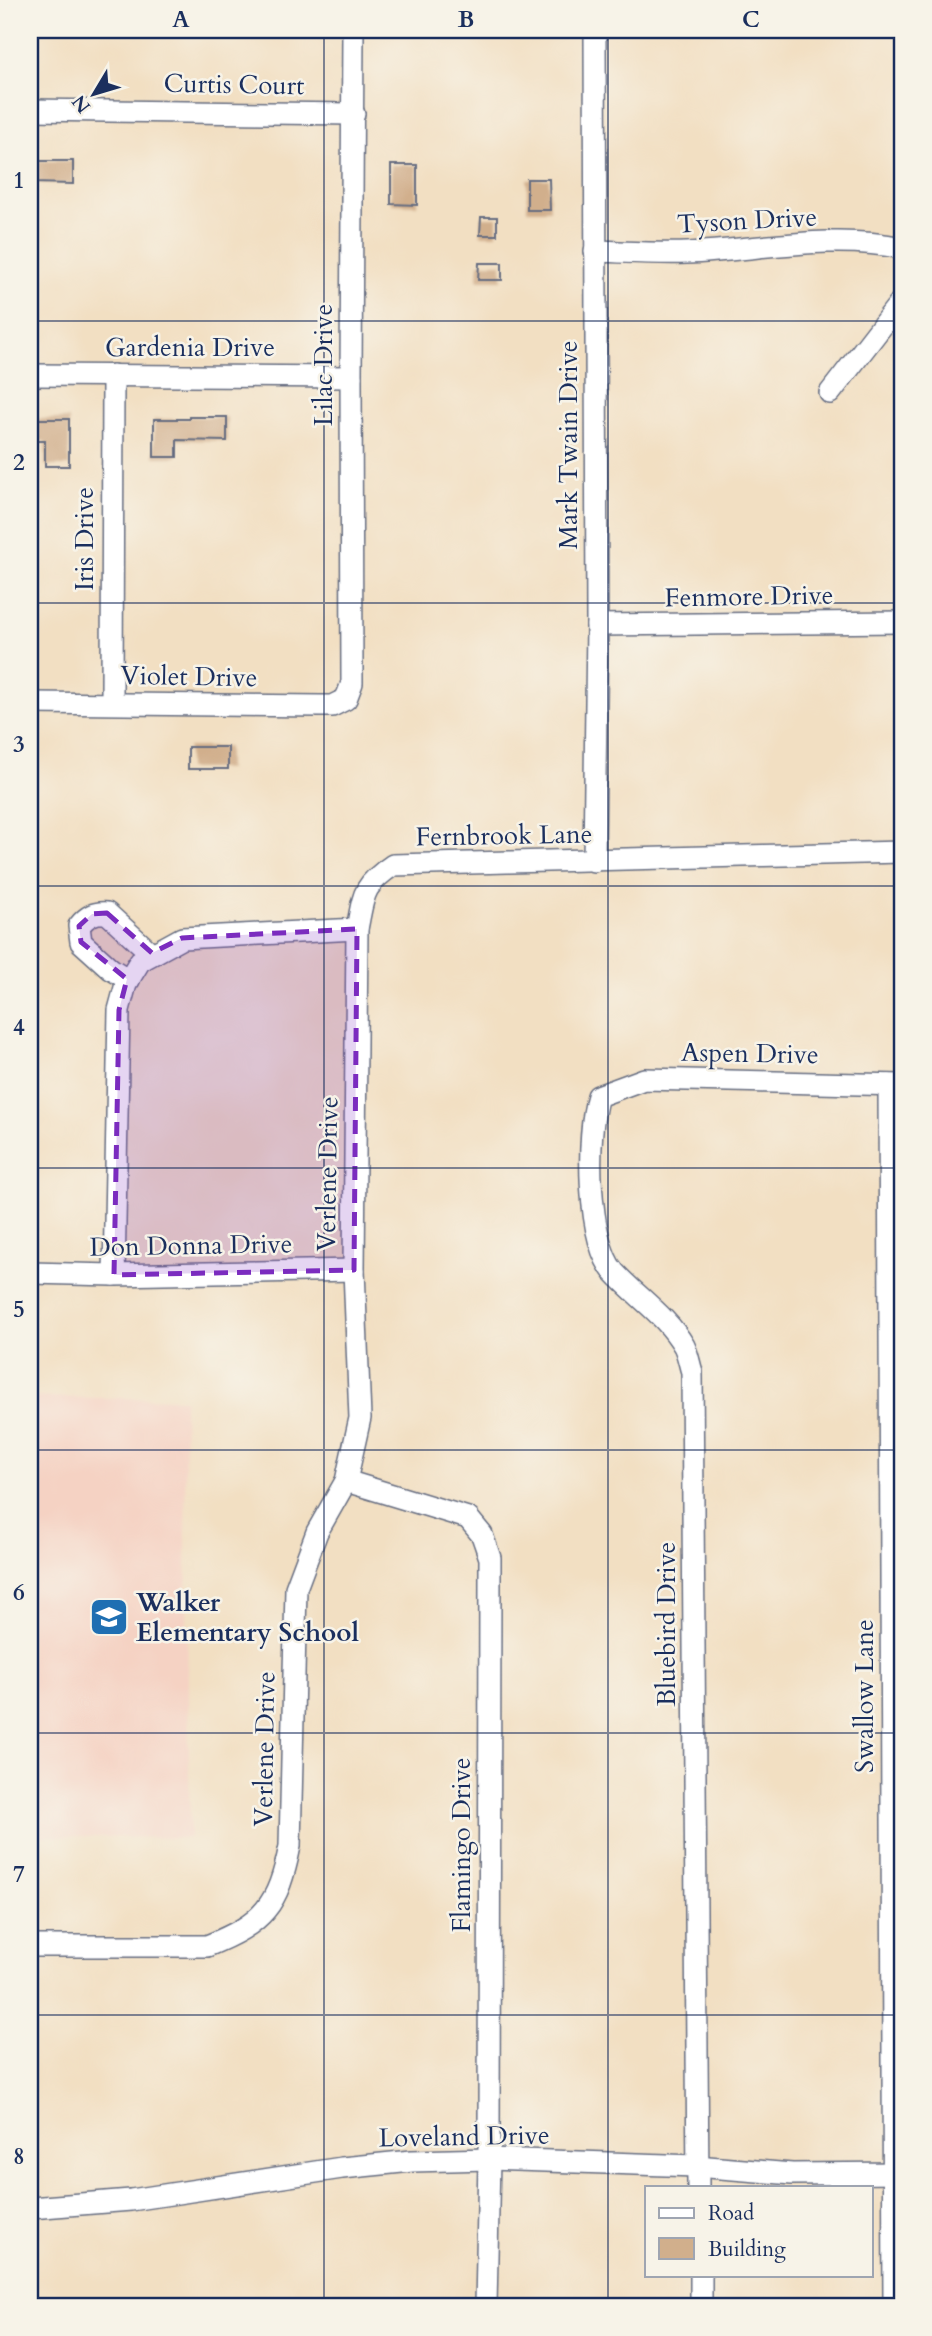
<svg xmlns="http://www.w3.org/2000/svg" width="932" height="2336" viewBox="0 0 932 2336" font-family="Cardo,serif">
<style>
.built{fill:#f5d2c3}
.building{fill:#d1af8c}
.lines{fill:none;stroke-linecap:round;stroke-linejoin:round}
.minor-casing{stroke:#666d81;stroke-width:24}
.minor{stroke:#fff;stroke-width:21}
.marked{fill:#7b2cbf;fill-opacity:0.2;stroke:#7b2cbf;stroke-width:5;stroke-dasharray:14 9;stroke-linejoin:round}
.grid{fill:none;stroke:#1b2f5e;stroke-width:2;stroke-opacity:0.55}
.labels{text-anchor:middle;stroke-width:5;stroke-linejoin:round;paint-order:stroke}
.street-label{font-size:26px;fill:#1b2f5e;stroke:#f7f3e8}
.poi-label{font-size:26px;font-weight:bold;fill:#1b2f5e;stroke:#f7f3e8;text-anchor:start}
.neatline{fill:none;stroke:#1b2f5e;stroke-width:2.5}
.grid-label{font-size:23px;text-anchor:middle;font-weight:bold;fill:#1b2f5e}
</style>
<rect width="100%" height="100%" fill="#f7f3e8"/>
<filter id="ink" filterUnits="userSpaceOnUse"><feTurbulence type="fractalNoise" baseFrequency=".0143" numOctaves="2"/><feDisplacementMap in="SourceGraphic" scale="14" xChannelSelector="R" yChannelSelector="G"/><feConvolveMatrix kernelMatrix="1 2 1 2 8 2 1 2 1" color-interpolation-filters="sRGB"/></filter>
<filter id="wash" filterUnits="userSpaceOnUse"><feTurbulence type="fractalNoise" baseFrequency=".00686" numOctaves="4" result="noise"/><feDisplacementMap in="SourceGraphic" scale="28" xChannelSelector="R" yChannelSelector="G"/><feGaussianBlur stdDeviation="1.57" result="paint"/><feColorMatrix in="noise" values="0 0 0 0 0 0 0 0 0 0 0 0 0 0 0 0 0 1.4 0 .05"/><feComposite in="paint" operator="in"/></filter>
<g filter="url(#wash)">
<rect width="100%" height="100%" fill="#f2dfc2"/>
<path class="built" d="M30,1397L184,1399L190,1838L30,1836Z"/>
<g id="blocks">
<g class="building">
<path d="M34,161H73V184L33,183Z"/>
<path d="M391,165H417V205L391,204Z"/>
<path d="M527,179H549L550,210H527Z"/>
<path d="M481,217H497V235H480Z"/>
<path d="M479,263H502V280H478Z"/>
<path d="M189,417H227V441L177,440V457H154V419H189Z"/>
<path d="M30,419H69V466H45V441H30Z"/>
<rect x="188" y="747" width="40" height="22"/>
</g>
</g>
</g>
<g filter="url(#ink)">
<use href="#blocks" fill-opacity="0" stroke="#666d81" stroke-width="2"/>
<g class="lines">
<g class="minor-casing">
<g id="minor">
<path d="M30,110L354,114"/>
<path d="M595,251C626,252 657,254 687,253C758,250 832,233 902,248"/>
<path d="M30,375L351,377"/>
<path d="M830,393L902,300"/>
<path d="M597,625L902,622"/>
<path d="M30,703L321,706H332L346,699L352,683L351,377L353,30"/>
<path d="M112,703L113,375"/>
<path d="M594,861L597,625L595,30"/>
<path d="M129,980L111,969L81,942L79,926C87,916 94,912 107,913L152,954"/>
<path d="M889,1085L894,2306"/>
<path d="M30,1273L114,1275L354,1270"/>
<path d="M114,1275L119,1010L126,984L140,961L182,938L357,929"/>
<path d="M346,1481L468,1518L482,1535L490,1558L489,2159L486,2306"/>
<path d="M30,1946H207C264,1923 278,1906 290,1846L296,1588L317,1532L346,1481L360,1418L354,1270L357,929C364,894 362,886 393,865L902,852"/>
<path d="M698,2187L692,1372C689,1363 688,1354 684,1346C667,1316 637,1297 614,1272C587,1241 586,1134 598,1096L644,1079L902,1085"/>
<path d="M30,2208L131,2200L342,2168L412,2161L489,2159L696,2166L792,2174L902,2173"/>
<path d="M701,2275V2306"/>
</g>
</g>
<use href="#minor" class="minor"/>
</g>
</g>
<path class="marked" d="M107,913L152,953L182,938L357,929L354,1270L114,1275L119,1010L127,979L81,942L79,926L92,914Z"/>
<path class="grid" d="M324,30V2306M608,30V2306M30,321H902M30,603H902M30,886H902M30,1168H902M30,1450H902M30,1733H902M30,2015H902"/>
<defs>
<g id="school-square" transform="scale(2.0125)"><rect x="-9" y="-9" width="18" height="18" rx="4" fill="#1f6fb2" stroke="#f7f3e8"/><path d="M0-5L7-2L0 1L-7-2ZM-4 1L0 2.5L4 1V4Q0 6-4 4Z" fill="#fff"/></g>
</defs>
<g fill-rule="evenodd">
<use href="#school-square" x="109" y="1617"/>
</g>
<g class="labels">
<g class="street-label">
<text transform="translate(234 84) rotate(1)" y="9">Curtis Court</text>
<text transform="translate(747 220) rotate(-3)" y="9">Tyson Drive</text>
<text x="190" y="356">Gardenia Drive</text>
<text transform="translate(323 365) rotate(-90)" y="9">Lilac Drive</text>
<text transform="translate(568 445) rotate(-90)" y="9">Mark Twain Drive</text>
<text transform="translate(84 539) rotate(-90)" y="9">Iris Drive</text>
<text transform="translate(749 596) rotate(-1)" y="9">Fenmore Drive</text>
<text transform="translate(189 676) rotate(1)" y="9">Violet Drive</text>
<text transform="translate(504 835) rotate(-1)" y="9">Fernbrook Lane</text>
<text transform="translate(750 1053) rotate(1)" y="9">Aspen Drive</text>
<text transform="translate(327 1174) rotate(-89)" y="9">Verlene Drive</text>
<text transform="translate(191 1245) rotate(-1)" y="9">Don Donna Drive</text>
<text transform="translate(666 1624) rotate(-90)" y="9">Bluebird Drive</text>
<text transform="translate(864 1696) rotate(-90)" y="9">Swallow Lane</text>
<text transform="translate(264 1749) rotate(-89)" y="9">Verlene Drive</text>
<text transform="translate(461 1845) rotate(-90)" y="9">Flamingo Drive</text>
<text transform="translate(464 2136) rotate(-1)" y="9">Loveland Drive</text>
</g>
<g class="poi-label">
<text x="136" y="1611">Walker<tspan x="136" dy="30">Elementary School</tspan></text>
</g>
</g>
<rect width="932" height="2336" fill="none" stroke="#f7f3e8" stroke-width="77"/>
<rect x="645" y="2186" width="228" height="91" fill="#f7f3e8" stroke="#9fa5b1" stroke-width="2"/>
<rect x="659" y="2208" width="35" height="10" fill="#ffffff" stroke="#9fa5b1" stroke-width="2"/>
<text x="708" y="2220" font-size="21" fill="#1b2f5e">Road</text>
<rect x="659" y="2238" width="35" height="21" fill="#d1af8c" stroke="#9fa5b1" stroke-width="2"/>
<text x="708" y="2256" font-size="21" fill="#1b2f5e">Building</text>
<g transform="translate(94 94) rotate(232)" stroke="#f7f3e8" stroke-width="5" paint-order="stroke">
<path d="M0-5L12 26L0 18L-12 26Z" fill="#1b2f5e"/>
<text y="-10" font-size="19" font-weight="bold" text-anchor="middle" fill="#1b2f5e">N</text>
</g>
<rect x="38" y="38" width="856" height="2260" class="neatline"/>
<g class="grid-label">
<text x="181" y="27">A</text>
<text x="466" y="27">B</text>
<text x="751" y="27">C</text>
<text x="19" y="188">1</text>
<text x="19" y="470">2</text>
<text x="19" y="752">3</text>
<text x="19" y="1035">4</text>
<text x="19" y="1317">5</text>
<text x="19" y="1600">6</text>
<text x="19" y="1882">7</text>
<text x="19" y="2164">8</text>
</g>
</svg>
